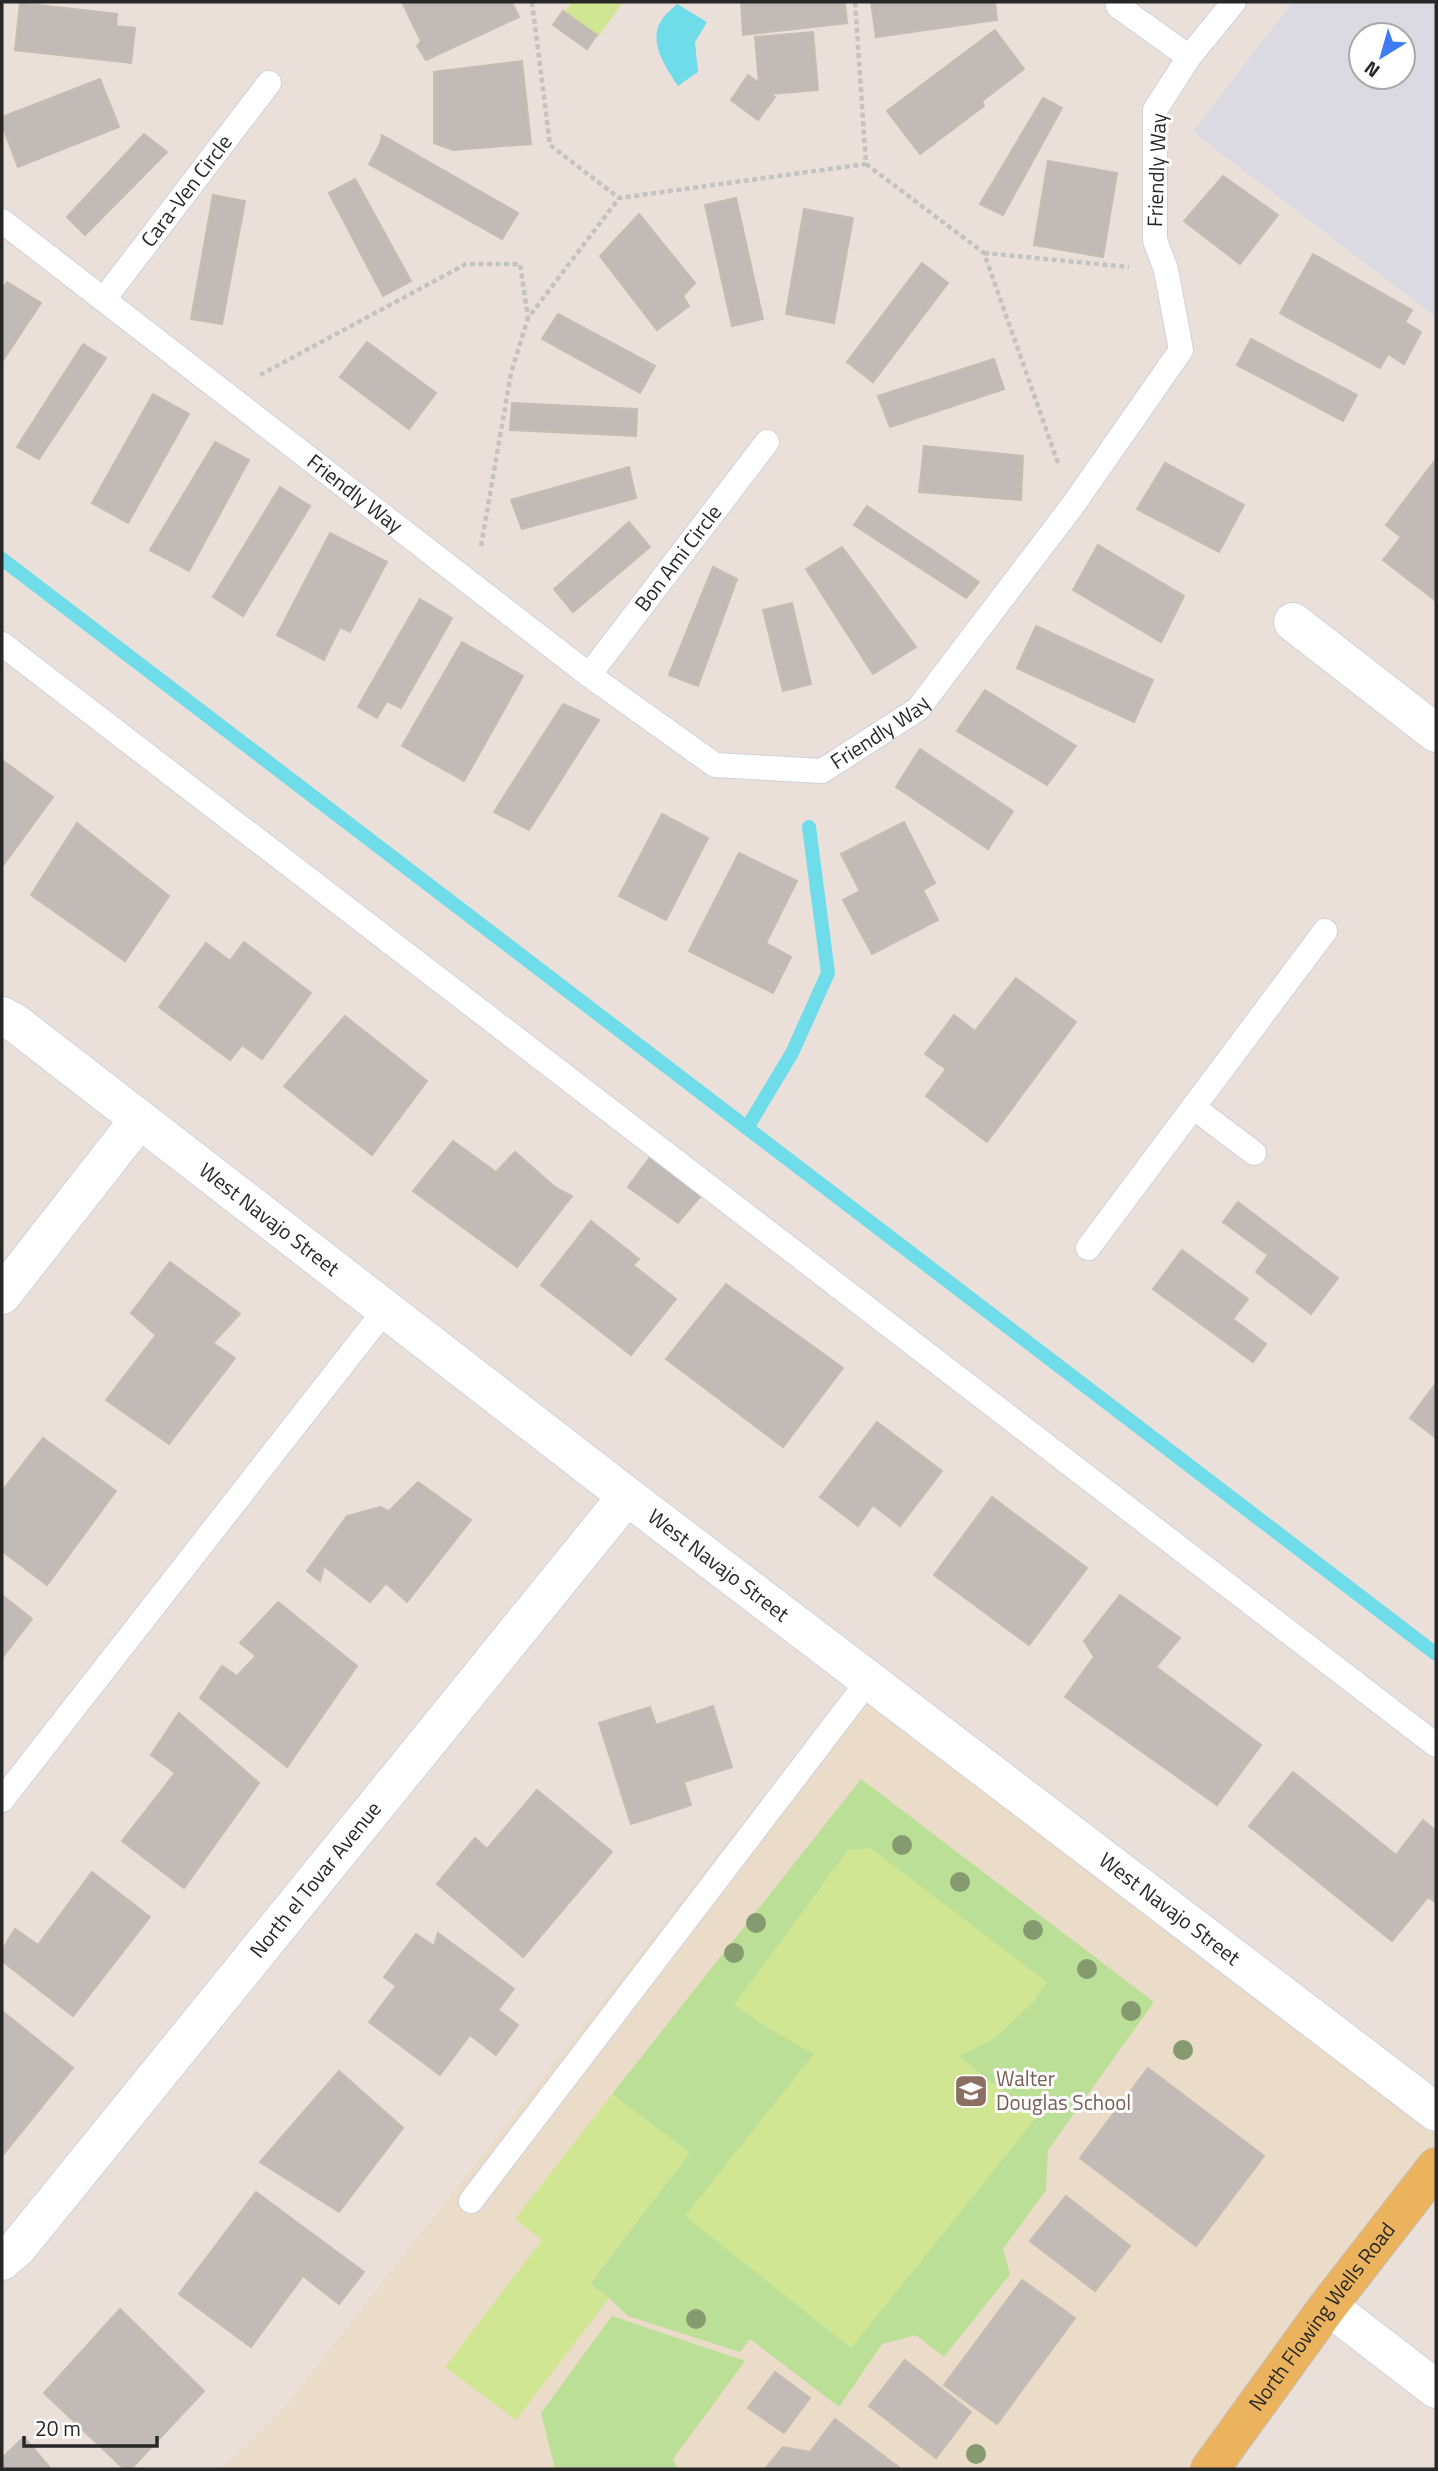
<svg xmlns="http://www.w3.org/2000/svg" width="1438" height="2471" viewBox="0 0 1438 2471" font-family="'Titillium Web',sans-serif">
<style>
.industrial{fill:#dbdae2;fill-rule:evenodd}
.education{fill:#ebdbc9}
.green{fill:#bbdf97}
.pitch{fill:#d0e693}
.water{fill:#6fdce9}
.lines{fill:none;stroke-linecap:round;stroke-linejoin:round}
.stream{stroke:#6fdce9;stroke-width:14}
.building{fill:#c2bab6;stroke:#c5bcb3;stroke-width:2}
.service-casing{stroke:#ccd2dc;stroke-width:26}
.minor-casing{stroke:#ccd2dc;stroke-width:40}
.primary-casing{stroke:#c3c3c3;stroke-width:40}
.path{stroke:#c3c3c3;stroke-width:4.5;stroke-dasharray:5 3.5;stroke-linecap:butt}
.service{stroke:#fff;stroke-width:24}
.minor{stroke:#fff;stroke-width:38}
.primary{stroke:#ebb35d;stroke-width:38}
.tree{fill:#869a70}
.labels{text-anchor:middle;stroke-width:6;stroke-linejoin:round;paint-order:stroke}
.street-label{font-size:21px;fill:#272727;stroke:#fff}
.education-label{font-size:21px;fill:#785e54;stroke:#fff;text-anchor:start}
</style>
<rect width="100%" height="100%" fill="#eae0d9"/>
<path class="industrial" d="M1292,2H1436V317L1193,132ZM1361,35H1403V77H1361Z"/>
<path class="education" d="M860,1673L1436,2112V2166L1210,2469H221L280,2413Z"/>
<g class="green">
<path d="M861,1779L1154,2002L1048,2150L1046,2190L1003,2249L1010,2274L944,2357L916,2335L882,2344L839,2407L750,2339L740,2352L628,2316L609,2298L590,2284L689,2153L612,2094Z"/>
<path d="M612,2316L745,2361L673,2459L678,2469H555L541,2413Z"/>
</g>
<g class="pitch">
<path d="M572,2H623L598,37L565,11Z"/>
<path d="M870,1848L1047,1982L1033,2002L995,2038L959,2056L1036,2118L851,2348L685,2216L814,2054L768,2028L734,2005L848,1850Z"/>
<path d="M612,2094L690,2153L590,2283L609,2298L516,2420L445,2367L542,2240L515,2219Z"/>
</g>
<path class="water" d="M677,4L707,22L695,42L698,72L678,86C666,68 648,42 661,21C664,15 672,9 677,4Z"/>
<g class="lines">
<g class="stream">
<path d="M2,559L1436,1654"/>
<path d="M747,1128L792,1053L828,973L809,827"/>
</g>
</g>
<g class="building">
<path d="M402,2H512L519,17L426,60L417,46L421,41Z"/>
<path d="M741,2H845L847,23L743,35Z"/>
<path d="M871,2H995L997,20L876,37Z"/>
<path d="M20,3L117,14L116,26L135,28L131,63L15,50Z"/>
<path d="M563,11L597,35L587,49L553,25Z"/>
<path d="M995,30L1024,69L982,101L984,106L920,154L887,111Z"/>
<path d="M813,32L818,90L770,94L775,97L758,120L731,100L748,75L759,83L755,37Z"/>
<path d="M522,61L531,144L453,150L434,143V72Z"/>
<path d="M100,79L119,127L18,167L2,125V117Z"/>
<path d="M1043,98L1062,108L1003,215L980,204Z"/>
<path d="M144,134L167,152L85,235L67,217Z"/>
<path d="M382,135L518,213L502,239L369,164L380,144Z"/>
<path d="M1048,161L1117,173L1103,257L1034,245Z"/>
<path d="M1223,176L1278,215L1240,264L1184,221Z"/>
<path d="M355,179L411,281L383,296L329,193Z"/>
<path d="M213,195L245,201L222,324L191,319Z"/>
<path d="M736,198L763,319L732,326L705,205Z"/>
<path d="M804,209L853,218L834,323L786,314Z"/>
<path d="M639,214L695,283L683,296L689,306L657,330L600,256Z"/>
<path d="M1313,254L1412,310L1405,322L1421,332L1404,364L1388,354L1380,368L1280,313Z"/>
<path d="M922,263L948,283L873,382L847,362Z"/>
<path d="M7,282L41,303L2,362V289Z"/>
<path d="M558,314L655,366L640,393L542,339Z"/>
<path d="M1251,339L1357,395L1343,421L1237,365Z"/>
<path d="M367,342L436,393L409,429L340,377Z"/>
<path d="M83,344L106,358L39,459L17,447Z"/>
<path d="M994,359L1004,389L890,427L878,396Z"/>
<path d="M153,394L189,414L128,523L92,503Z"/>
<path d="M512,403L637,409L636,436L510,430Z"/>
<path d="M215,442L249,460L189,571L150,550Z"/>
<path d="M924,446L1023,456L1021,500L919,492Z"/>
<path d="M1436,459V601L1383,560L1401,537L1386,525Z"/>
<path d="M1165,463L1244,505L1219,552L1137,509Z"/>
<path d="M629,467L636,498L522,529L511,500Z"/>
<path d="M280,487L310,506L243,616L213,597Z"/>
<path d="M867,506L979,582L966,598L854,525Z"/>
<path d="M629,522L650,547L573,612L554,589Z"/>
<path d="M330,533L387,562L350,632L340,627L324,660L277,635Z"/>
<path d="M1098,545L1184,596L1161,642L1073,590Z"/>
<path d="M842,547L916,647L873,674L806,569Z"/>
<path d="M713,567L737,579L698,686L669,675Z"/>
<path d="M420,599L452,618L401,708L387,701L377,718L358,707Z"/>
<path d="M792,603L811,684L783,691L763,610Z"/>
<path d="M1036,626L1153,680L1134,722L1017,668Z"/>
<path d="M462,642L523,676L464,781L402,746Z"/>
<path d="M985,690L1076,746L1047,785L957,731Z"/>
<path d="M563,704L599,720L529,830L494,812Z"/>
<path d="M920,749L1013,811L988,849L896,787Z"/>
<path d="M2,760L53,797L2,867Z"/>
<path d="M662,814L708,838L666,920L619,896Z"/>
<path d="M904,822L935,883L923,890L938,920L872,954L843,900L860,891L841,854Z"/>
<path d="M77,823L169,896L125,961L31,895Z"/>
<path d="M739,853L797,881L766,943L791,957L773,993L689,951Z"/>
<path d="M244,942L311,993L262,1059L242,1045L230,1060L159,1007L206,943L230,961Z"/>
<path d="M1016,978L1076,1022L987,1142L926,1096L946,1069L925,1054L954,1015L975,1031Z"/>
<path d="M345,1016L427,1081L372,1155L284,1086Z"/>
<path d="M453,1141L496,1172L515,1152L556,1188L572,1196L517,1267L413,1191Z"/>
<path d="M653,1153L705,1191L678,1223L628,1187Z"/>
<path d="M1238,1202L1338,1278L1311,1314L1256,1272L1268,1255L1223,1222Z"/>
<path d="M591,1221L639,1259L633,1265L676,1299L631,1355L541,1285Z"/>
<path d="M1182,1250L1248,1299L1233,1319L1266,1344L1253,1362L1153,1289Z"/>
<path d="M170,1262L240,1314L213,1343L235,1358L169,1444L106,1400L156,1335L131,1313Z"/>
<path d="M726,1284L843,1368L783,1447L666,1359Z"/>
<path d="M1436,1383V1438L1410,1418Z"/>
<path d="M877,1422L942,1471L900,1526L873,1505L858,1526L820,1497Z"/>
<path d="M43,1438L116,1491L47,1585L2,1551V1491Z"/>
<path d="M418,1482L471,1520L407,1602L386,1583L370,1602L324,1566L320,1581L307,1571L347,1516L380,1507L389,1511Z"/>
<path d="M992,1497L1087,1568L1029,1645L934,1575Z"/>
<path d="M2,1595L32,1619L2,1658Z"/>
<path d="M1120,1595L1180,1638L1156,1667L1261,1745L1217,1805L1065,1697L1094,1657L1084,1641Z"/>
<path d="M278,1602L357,1666L287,1767L200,1698L222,1666L237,1676L256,1656L240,1643Z"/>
<path d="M713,1706L732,1767L684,1782L691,1805L631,1824L599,1723L650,1707L656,1725Z"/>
<path d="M179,1713L259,1783L184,1888L122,1841L175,1773L151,1755Z"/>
<path d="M1293,1772L1396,1855L1423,1820L1436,1831V1903L1428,1897L1392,1941L1249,1826Z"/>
<path d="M537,1790L612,1852L523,1957L437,1884L475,1838L487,1849Z"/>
<path d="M92,1872L150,1917L73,2016L2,1961V1950L15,1929L38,1945Z"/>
<path d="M438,1933L514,1989L498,2010L518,2025L496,2055L470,2035L440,2075L369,2022L396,1986L384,1977L416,1934L434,1946Z"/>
<path d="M2,2011L73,2068L3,2155L2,2153Z"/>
<path d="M1148,2068L1264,2156L1196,2246L1080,2158Z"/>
<path d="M339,2071L403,2128L339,2212L260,2162Z"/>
<path d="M256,2192L364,2272L339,2304L303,2276L251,2347L179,2294Z"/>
<path d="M1066,2196L1130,2246L1095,2291L1030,2241Z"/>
<path d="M1022,2280L1075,2318L997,2424L944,2385Z"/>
<path d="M120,2309L204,2391L131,2469H124L44,2393Z"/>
<path d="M905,2360L971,2412L936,2458L869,2406Z"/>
<path d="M775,2372L810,2398L784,2433L748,2408Z"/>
<path d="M835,2419L901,2469H765L783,2447L810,2452Z"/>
<path d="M24,2437L51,2469H2V2458Z"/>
</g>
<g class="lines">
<g class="service-casing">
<g id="service">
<path d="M1118,6L1189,57"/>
<path id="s1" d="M2,221L589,675L715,765L822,771L918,709L1073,505L1181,350L1166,270L1155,240V110L1189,57L1234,2"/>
<path id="s2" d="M104,299L269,83"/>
<path d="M2,644L1436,1745"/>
<path id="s3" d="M589,675L767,442"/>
<path d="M1193,1107L1254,1153"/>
<path d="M1088,1248L1325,931"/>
<path d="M2,1800L385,1310"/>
<path d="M471,2201L869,1680"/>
</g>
</g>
<g class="minor-casing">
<g id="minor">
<path d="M1293,622L1436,733"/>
<path id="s4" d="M2,1016L15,1023L627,1496L1436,2112"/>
<path d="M2,1295L139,1120"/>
<path id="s5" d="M2,2261L18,2247L627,1496"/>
<path d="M1328,2306L1436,2389"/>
</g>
</g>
<g class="primary-casing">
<g id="primary">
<path id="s6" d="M1210,2469L1328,2306L1436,2167"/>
</g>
</g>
<g class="path">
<path d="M532,2L550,145L619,198L866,164L855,2"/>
<path d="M866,164L984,253L1058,463"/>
<path d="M984,253L1129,267"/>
<path d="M260,375L466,264H520L528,317"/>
<path d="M481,546L511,373L528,318L619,198"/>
</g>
<use href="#service" class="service"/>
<use href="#minor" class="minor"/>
<use href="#primary" class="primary"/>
</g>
<g class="tree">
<circle cx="902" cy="1845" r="10"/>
<circle cx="960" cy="1882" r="10"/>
<circle cx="756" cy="1923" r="10"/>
<circle cx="1033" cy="1930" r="10"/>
<circle cx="734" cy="1953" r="10"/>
<circle cx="1087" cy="1969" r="10"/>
<circle cx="1131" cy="2011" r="10"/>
<circle cx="1183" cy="2050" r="10"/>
<circle cx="696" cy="2319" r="10"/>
<circle cx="976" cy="2454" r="10"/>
</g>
<defs>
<g id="school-square" transform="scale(1.75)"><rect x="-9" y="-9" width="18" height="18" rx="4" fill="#8d6e63" stroke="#fff"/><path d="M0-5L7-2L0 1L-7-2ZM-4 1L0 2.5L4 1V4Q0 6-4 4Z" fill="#fff"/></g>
</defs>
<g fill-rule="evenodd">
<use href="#school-square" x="971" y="2091"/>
</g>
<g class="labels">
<g class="street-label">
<text transform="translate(1157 170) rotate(-88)" y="7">Friendly Way</text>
<text dy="7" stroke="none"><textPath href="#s2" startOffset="136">Cara-Ven Circle</textPath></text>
<text dy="7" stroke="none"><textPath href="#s1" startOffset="446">Friendly Way</textPath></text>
<text dy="7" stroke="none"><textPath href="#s3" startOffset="147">Bon Ami Circle</textPath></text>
<text dy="7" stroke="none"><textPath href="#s1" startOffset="1074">Friendly Way</textPath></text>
<text dy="7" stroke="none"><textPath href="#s4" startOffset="336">West Navajo Street</textPath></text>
<text dy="7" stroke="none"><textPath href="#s4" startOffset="903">West Navajo Street</textPath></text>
<text dy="7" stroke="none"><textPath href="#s5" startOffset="494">North el Tovar Avenue</textPath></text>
<text dy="7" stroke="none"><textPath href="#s4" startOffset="1470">West Navajo Street</textPath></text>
<text dy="7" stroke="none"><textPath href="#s6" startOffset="189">North Flowing Wells Road</textPath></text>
</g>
<g class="education-label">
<text x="996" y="2086">Walter<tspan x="996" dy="24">Douglas School</tspan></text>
</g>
</g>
<rect width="1438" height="2471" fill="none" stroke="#272727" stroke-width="7"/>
<g transform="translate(1382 56) rotate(217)"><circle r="33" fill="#ffffff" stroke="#a9a9a9" stroke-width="2"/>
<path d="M0-5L12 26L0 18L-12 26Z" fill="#3d7cf3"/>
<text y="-10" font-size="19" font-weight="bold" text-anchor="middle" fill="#272727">N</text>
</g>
<path d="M24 2436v10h133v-10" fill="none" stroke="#272727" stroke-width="3.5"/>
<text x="35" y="2436" font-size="21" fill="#272727" stroke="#ffffff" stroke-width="5" paint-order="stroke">20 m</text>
</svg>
